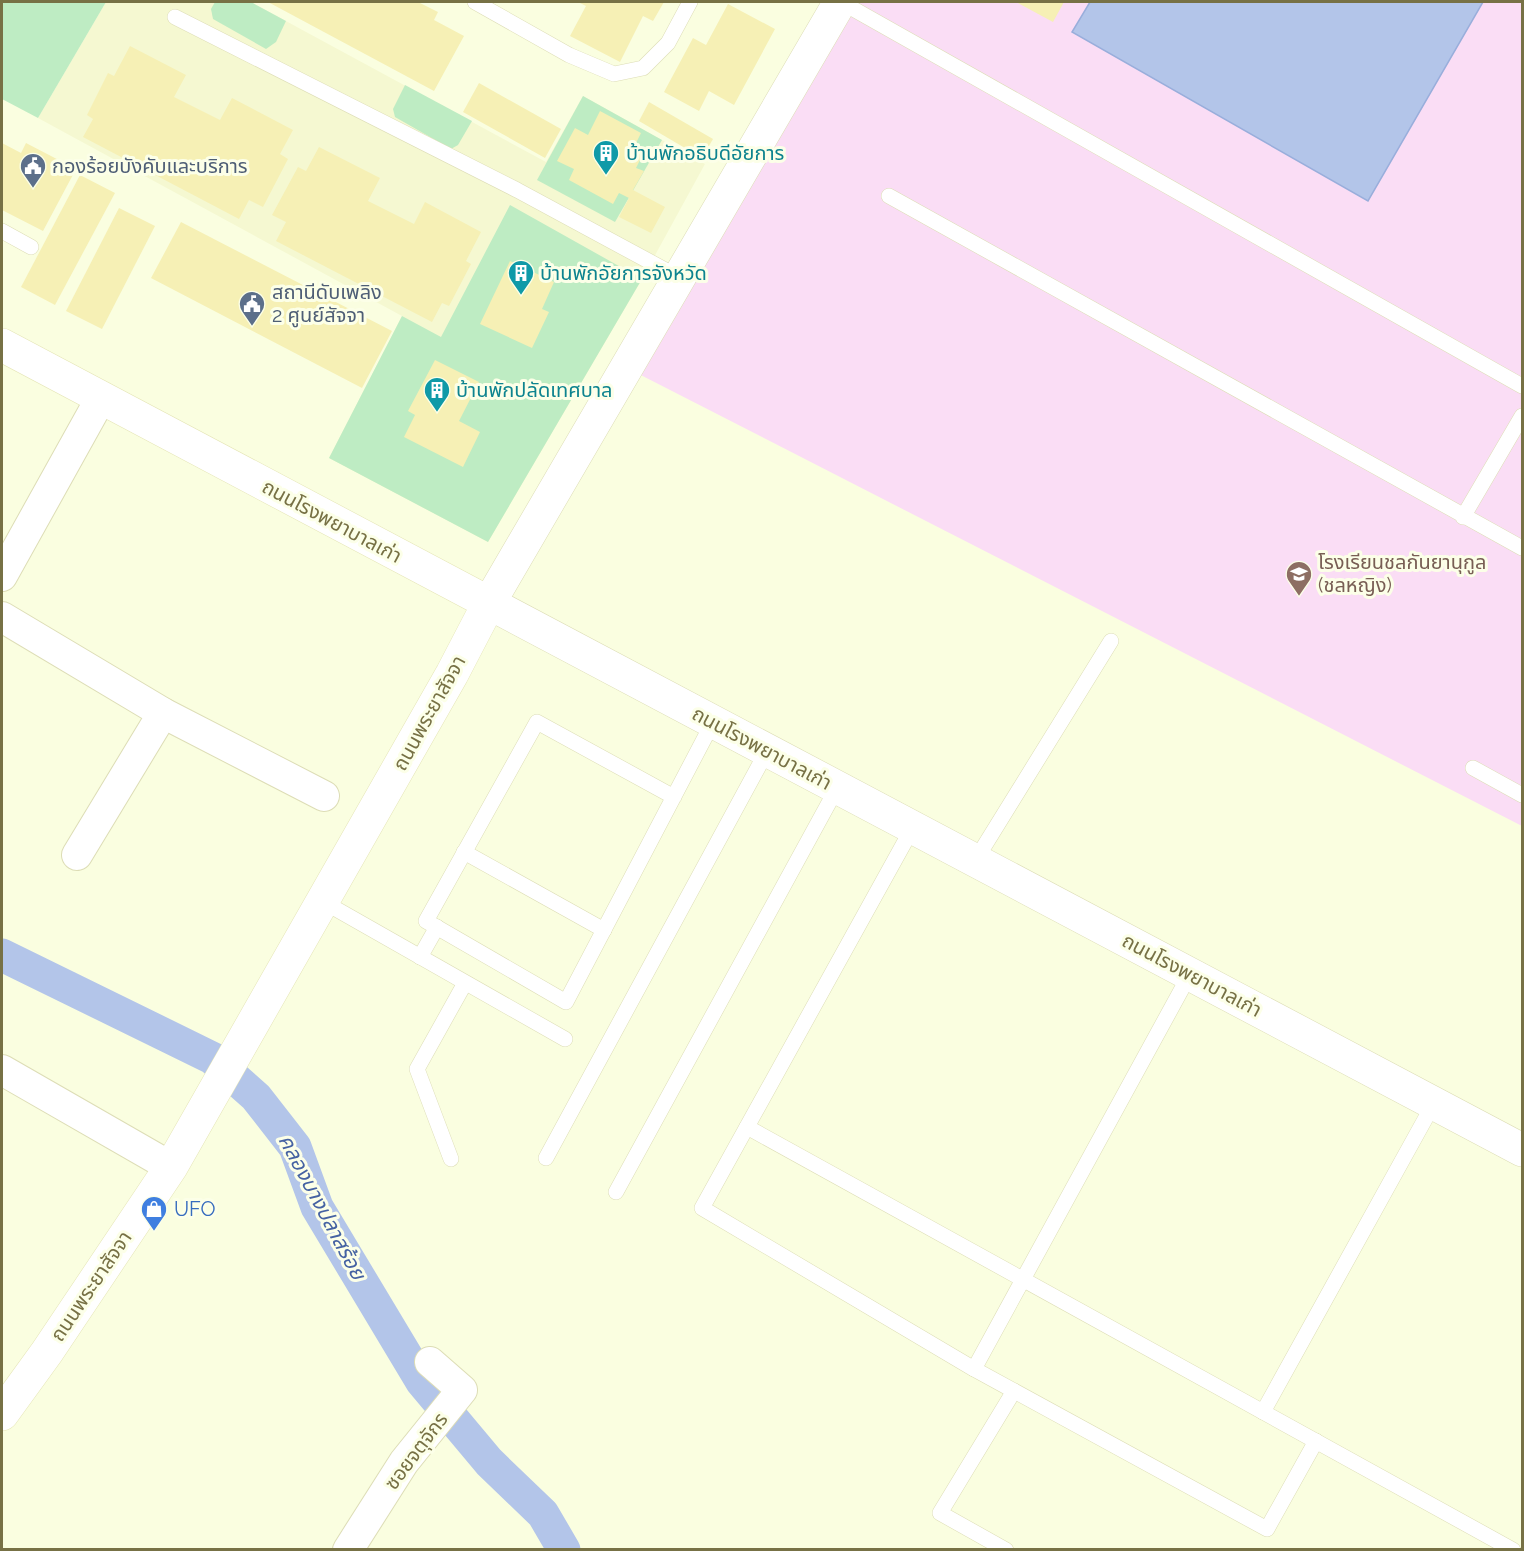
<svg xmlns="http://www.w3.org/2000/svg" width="1524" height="1551" viewBox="0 0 1524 1551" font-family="Raleway,'Noto Sans Thai',sans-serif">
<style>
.residential{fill:#f5f8d1}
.education{fill:#faddf5}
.green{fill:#beecc3}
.water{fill:#b3c5e9;stroke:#99aedb;stroke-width:1.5}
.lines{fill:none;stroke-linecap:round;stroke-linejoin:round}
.canal{stroke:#b3c5e9;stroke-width:33}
.building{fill:#f6f0b5}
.service-casing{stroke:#ddddb6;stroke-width:16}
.minor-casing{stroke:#ddddb6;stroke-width:32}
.tertiary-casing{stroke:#ddddb6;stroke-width:34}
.secondary-casing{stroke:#e5e5b6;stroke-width:34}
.service{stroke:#fff;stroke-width:15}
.minor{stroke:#fff;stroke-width:30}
.tertiary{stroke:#fff;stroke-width:33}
.secondary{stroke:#fff;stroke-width:33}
.labels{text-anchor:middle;stroke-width:6;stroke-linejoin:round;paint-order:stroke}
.culture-label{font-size:20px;fill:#0d838f;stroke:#fcffe8;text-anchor:start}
.service-label{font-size:20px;fill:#4e5e75;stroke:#fcffe8;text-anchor:start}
.street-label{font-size:20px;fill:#777145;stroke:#fcffe8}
.education-label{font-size:20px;fill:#785e54;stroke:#fcffe8;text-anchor:start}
.shop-label{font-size:20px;fill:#366cbe;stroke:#fcffe8;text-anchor:start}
.water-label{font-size:21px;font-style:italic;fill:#4562a2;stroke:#fcffe8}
</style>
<rect width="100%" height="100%" fill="#fafee0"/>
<path class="residential" d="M106,2H251L546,162L583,96L705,164L642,279L488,542L329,458L402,316L38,118Z"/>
<path class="education" d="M840,2H1522V826L627,368Z"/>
<g class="green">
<path d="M2,2H106L38,118L2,99Z"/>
<path d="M215,2H251L286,21L276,42L266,49L213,19L211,9Z"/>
<path d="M405,85L472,121L458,145L451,149L395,117L393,109Z"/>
<path d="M583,96L662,140L615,222L537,180Z"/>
<path d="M510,205L642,279L488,542L329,458L402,316L441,337Z"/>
</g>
<path class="water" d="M1090,2H1483L1368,201L1072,32Z"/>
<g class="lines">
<path class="canal" d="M2,955L212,1058L256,1097L295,1147L317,1207L422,1382L489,1462L543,1514L564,1550"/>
</g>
<g class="building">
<path d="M268,2H418L438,12L434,20L464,36L434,91Z"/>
<path d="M578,2H664L653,21L643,16L620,62L570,36L586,6Z"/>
<path d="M1016,2H1064L1053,22Z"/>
<path d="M728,4L775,29L734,105L709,91L699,111L664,92L693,38L706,45Z"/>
<path d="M130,46L186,75L174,97L220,120L232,98L293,130L280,154L288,159L263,207L249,200L239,219L83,137L93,119L87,115L108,73L114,76Z"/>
<path d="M479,83L561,129L545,158L463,112Z"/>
<path d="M649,102L713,139L702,158L639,121Z"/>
<path d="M600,111L641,133L634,147L644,152L636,168L644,171L633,190L665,207L651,233L619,217L629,198L619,193L613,204L569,180L574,169L557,161L575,128L588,135Z"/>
<path d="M2,143L21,153L26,143L76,169L43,231L2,210Z"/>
<path d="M319,147L380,178L368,201L414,224L425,202L481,232L466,261L471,264L449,306L442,303L432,322L276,241L286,222L272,215L298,167L306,171Z"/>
<path d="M80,175L115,193L55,305L21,287Z"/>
<path d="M119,208L155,226L102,329L66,311Z"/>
<path d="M181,222L392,331L362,388L151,278Z"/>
<path d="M510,261L554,282L542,309L549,312L532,348L480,324Z"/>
<path d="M435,360L479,382L459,421L480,432L463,467L404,437L415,415L408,411Z"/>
</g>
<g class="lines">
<g class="service-casing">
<g id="service">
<path d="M475,2L569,55L614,74L643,68L668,43L690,2"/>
<path d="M841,2L1522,386"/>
<path d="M175,17L517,190L680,278"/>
<path d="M889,196L1522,548"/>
<path d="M2,231L31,247"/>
<path d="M1463,517L1522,416"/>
<path d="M1473,768L1522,795"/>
<path d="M674,797L537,722L426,921L566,1002L713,722"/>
<path d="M913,827L702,1208L974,1369L1267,1529L1316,1441"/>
<path d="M464,852L604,930"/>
<path d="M975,861L1111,641"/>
<path d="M322,901L565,1039"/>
<path d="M420,957L437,927"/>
<path d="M747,1127L1513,1550"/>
<path d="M546,1158L767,751"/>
<path d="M451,1159L417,1069L465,983"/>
<path d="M616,1192L837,788"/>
<path d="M974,1369L1190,974"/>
<path d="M1263,1412L1434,1103"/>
<path d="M1006,1550L940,1513L1014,1391"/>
</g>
</g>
<g class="minor-casing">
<g id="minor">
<path d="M2,576L101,398"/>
<path d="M2,617L163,713L324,796"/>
<path d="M77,855L163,713"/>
<path d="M2,1070L171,1167"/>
<path d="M348,1550L404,1462L462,1390L430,1362"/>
</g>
</g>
<g class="tertiary-casing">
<path id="tertiary" d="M840,2L489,603L1522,1150"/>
</g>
<g class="secondary-casing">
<path id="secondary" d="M2,345L489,603L452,674L171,1167L47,1352L2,1414"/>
</g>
<use href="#service" class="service"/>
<use href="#minor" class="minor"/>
<use href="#tertiary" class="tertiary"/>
<use href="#secondary" class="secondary"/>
</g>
<defs>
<g id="building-pin" transform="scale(1.35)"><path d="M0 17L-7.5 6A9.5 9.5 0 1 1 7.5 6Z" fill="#0f9aa8" stroke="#fcffe8"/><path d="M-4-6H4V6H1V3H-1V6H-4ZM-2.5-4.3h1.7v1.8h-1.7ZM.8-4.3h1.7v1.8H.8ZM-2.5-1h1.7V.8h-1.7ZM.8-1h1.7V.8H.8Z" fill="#fff"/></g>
<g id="civic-pin" transform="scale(1.35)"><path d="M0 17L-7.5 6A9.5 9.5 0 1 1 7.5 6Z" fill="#5c6f8a" stroke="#fcffe8"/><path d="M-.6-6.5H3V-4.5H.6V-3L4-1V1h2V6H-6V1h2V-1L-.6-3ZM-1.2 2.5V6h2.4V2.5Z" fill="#fff"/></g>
<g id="school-pin" transform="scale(1.35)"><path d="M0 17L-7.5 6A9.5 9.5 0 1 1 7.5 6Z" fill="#8d6e63" stroke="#fcffe8"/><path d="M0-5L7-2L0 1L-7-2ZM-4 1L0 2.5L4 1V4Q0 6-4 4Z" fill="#fff"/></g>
<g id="shop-pin" transform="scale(1.35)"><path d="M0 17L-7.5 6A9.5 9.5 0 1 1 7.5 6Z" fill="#3f7fe0" stroke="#fcffe8"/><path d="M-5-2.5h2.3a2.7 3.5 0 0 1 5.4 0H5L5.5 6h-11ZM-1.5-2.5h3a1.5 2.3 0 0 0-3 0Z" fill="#fff"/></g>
</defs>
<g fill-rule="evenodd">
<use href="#building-pin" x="606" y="153"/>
<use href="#civic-pin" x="33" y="166"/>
<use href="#building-pin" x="521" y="273"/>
<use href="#civic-pin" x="252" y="304"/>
<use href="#building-pin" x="437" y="390"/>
<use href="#school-pin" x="1299" y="574"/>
<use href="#shop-pin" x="154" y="1209"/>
</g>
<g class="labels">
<g class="culture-label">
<text x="626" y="160">บ้านพักอธิบดีอัยการ</text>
<text x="540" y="280">บ้านพักอัยการจังหวัด</text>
<text x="456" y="397">บ้านพักปลัดเทศบาล</text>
</g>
<g class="service-label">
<text x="52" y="173">กองร้อยบังคับและบริการ</text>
<text x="272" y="299">สถานีดับเพลิง<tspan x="272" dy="23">2 ศูนย์สัจจา</tspan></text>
</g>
<g class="street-label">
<text transform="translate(332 521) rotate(28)" y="7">ถนนโรงพยาบาลเก่า</text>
<text transform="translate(429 713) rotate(-61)" y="7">ถนนพระยาสัจจา</text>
<text transform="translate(762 748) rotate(28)" y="7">ถนนโรงพยาบาลเก่า</text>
<text transform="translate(1192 975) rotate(28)" y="7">ถนนโรงพยาบาลเก่า</text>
<text transform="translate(91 1286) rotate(-56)" y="7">ถนนพระยาสัจจา</text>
<text transform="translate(416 1451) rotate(-53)" y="7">ซอยจตุจักร</text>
</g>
<g class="education-label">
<text x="1318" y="569">โรงเรียนชลกันยานุกูล<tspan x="1318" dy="23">(ชลหญิง)</tspan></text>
</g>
<g class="shop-label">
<text x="174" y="1216">UFO</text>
</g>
<g class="water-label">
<text transform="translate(322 1207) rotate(62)" y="7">คลองบางปลาสร้อย</text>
</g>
</g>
<rect width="1524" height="1551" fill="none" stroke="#777145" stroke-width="6"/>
</svg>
